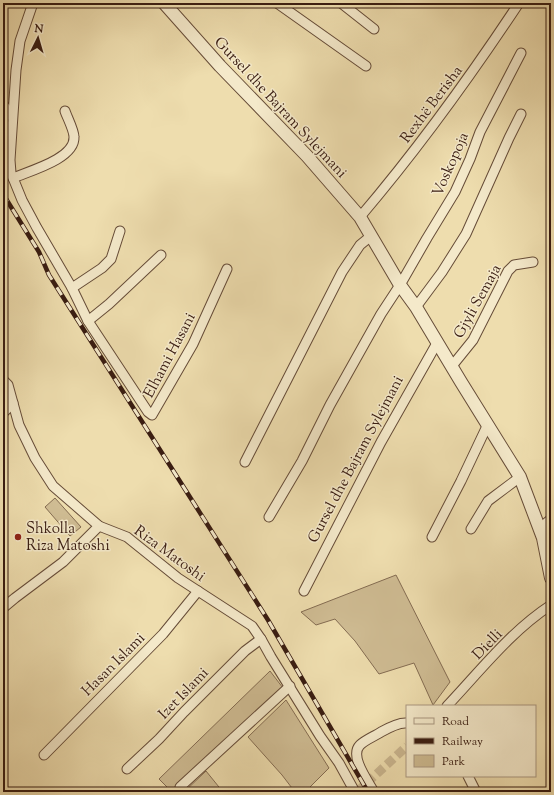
<svg xmlns="http://www.w3.org/2000/svg" width="554" height="795" viewBox="0 0 554 795" font-family="'Sorts Mill Goudy',serif">
<style>
.green{fill:#cfbc93;stroke:#846c52}
.lines{fill:none;stroke-linecap:round;stroke-linejoin:round}
.minor-tunnel{stroke:#cab68f;stroke-width:9;stroke-dasharray:9 4.5;stroke-linecap:butt}
.minor-casing{stroke:#664c38;stroke-width:11}
.tertiary-casing{stroke:#664c38;stroke-width:14}
.minor{stroke:#f4e9ca;stroke-width:9}
.tertiary{stroke:#f4e9ca;stroke-width:12}
.rail-casing{stroke:#391c11;stroke-width:4.5}
.rail{stroke:#f4e9ca;stroke-width:3;stroke-dasharray:9;stroke-linecap:butt}
.poi-dot{fill:#8f2418;stroke:#f4e9ca;stroke-width:1.5}
.labels{text-anchor:middle;stroke-width:3;stroke-linejoin:round;paint-order:stroke}
.street-label{font-size:15px;fill:#391c11;stroke:#f4e9ca}
.poi-label{font-size:15px;fill:#391c11;stroke:#f4e9ca;text-anchor:start}
</style>
<rect width="100%" height="100%" fill="#eeddae"/>
<filter id="stains"><feTurbulence type="fractalNoise" baseFrequency=".005" numOctaves="4"/><feColorMatrix values="0 0 0 0 .2 0 0 0 0 .09 0 0 0 0 .02 0 0 0 .5 -.17"/></filter>
<radialGradient id="worn" r=".72"><stop offset=".6" stop-color="#630" stop-opacity="0"/><stop offset="1" stop-color="#630" stop-opacity=".3"/></radialGradient>
<g class="green">
<path d="M55,498L81,527L70,536L45,507Z"/>
<path d="M396,575L450,682L433,705L414,663L379,674L355,641L335,619L316,625L301,612Z"/>
<path d="M270,671L283,688L171,791L159,779Z"/>
<path d="M286,700L329,768L305,792H295L282,775L248,737Z"/>
<path d="M206,771L223,792H184Z"/>
</g>
<g class="lines">
<path class="minor-tunnel" d="M357,792L407,746"/>
<g class="minor-casing">
<g id="minor">
<path d="M33,3L20,41L16,70L10,160L11,173L22,200L37,228L72,288L88,321L148,412L152,415L193,344L227,269"/>
<path d="M277,3L366,66"/>
<path d="M341,3L374,29"/>
<path d="M3,104L12,117"/>
<path d="M13,178C29,171 75,159 74,137C74,130 67,117 65,111"/>
<path d="M360,217C418,149 470,77 519,3"/>
<path d="M72,288L102,268L111,259L120,231"/>
<path d="M416,307L442,272L466,234L509,138L521,114"/>
<path d="M88,321L109,304L161,255"/>
<path d="M452,366L473,340L508,271L514,265L533,262"/>
<path d="M3,380L8,385L19,425L35,458L53,486L99,526L127,537L178,578L252,626L261,639L271,657L320,736L339,763L355,792"/>
<path d="M3,413L13,403"/>
<path d="M245,462L342,272L360,245L371,236"/>
<path d="M269,517L302,461L330,405L381,314L400,285L427,238L455,192L470,159L480,132L521,53"/>
<path d="M540,528L551,519"/>
<path d="M471,529L488,501L520,477"/>
<path d="M432,537L461,481L488,424"/>
<path d="M304,591L381,442L437,343"/>
<path d="M3,608L15,598L63,562L99,526"/>
<path d="M447,706C480,671 511,631 551,605"/>
<path d="M44,755L163,634L198,591"/>
<path d="M127,769L159,739L184,712L245,651L261,639"/>
<path d="M468,776L476,792"/>
<path d="M180,787L290,686"/>
<path d="M374,792C368,781 349,756 360,745C365,740 375,736 381,732C388,728 399,722 407,723"/>
</g>
</g>
<g class="tertiary-casing">
<path id="tertiary" d="M164,3L220,66L307,156L360,217L400,285L416,307L461,382L520,477L543,538L551,578"/>
</g>
<use href="#minor" class="minor"/>
<use href="#tertiary" class="tertiary"/>
<g class="rail-casing">
<path id="rail" d="M3,194L39,252L49,275L268,620L368,792"/>
</g>
<use href="#rail" class="rail"/>
</g>
<circle class="poi-dot" cx="18" cy="537" r="4"/>
<g class="labels">
<g class="street-label">
<text transform="translate(431 104) rotate(-53)" y="5">Rexhë Berisha</text>
<text transform="translate(281 107) rotate(47)" y="5">Gursel dhe Bajram Sylejmani</text>
<text transform="translate(450 164) rotate(-66)" y="5">Voskopoja</text>
<text transform="translate(477 301) rotate(-61)" y="5">Gjyli Semaja</text>
<text transform="translate(169 355) rotate(-62)" y="5">Elhami Hasani</text>
<text transform="translate(355 459) rotate(-62)" y="5">Gursel dhe Bajram Sylejmani</text>
<text transform="translate(170 553) rotate(36)" y="5">Riza Matoshi</text>
<text transform="translate(487 644) rotate(-46)" y="5">Dielli</text>
<text transform="translate(113 664) rotate(-45)" y="5">Hasan Islami</text>
<text transform="translate(183 693) rotate(-46)" y="5">Izet Islami</text>
</g>
<g class="poi-label">
<text x="26" y="533">Shkolla<tspan x="26" dy="17">Riza Matoshi</tspan></text>
</g>
</g>
<rect width="554" height="795" fill="none" stroke="#eeddae" stroke-width="16"/>
<rect x="4" y="4" width="546" height="787" fill="none" stroke="#391c11" stroke-width="2"/>
<rect x="8" y="8" width="538" height="779" fill="none" stroke="#391c11"/>
<rect x="406" y="705" width="130" height="72" fill="#f4e9ca" stroke="#a99780"/>
<rect x="414" y="718" width="20" height="6" fill="#f4e9ca" stroke="#a99780"/>
<text x="442" y="725" font-size="12" fill="#391c11">Road</text>
<rect x="414" y="738" width="20" height="6" fill="#391c11" stroke="#a99780"/>
<text x="442" y="745" font-size="12" fill="#391c11">Railway</text>
<rect x="414" y="755" width="20" height="12" fill="#cfbc93" stroke="#a99780"/>
<text x="442" y="765" font-size="12" fill="#391c11">Park</text>
<g transform="translate(38 38) rotate(5)" stroke="#f4e9ca" stroke-width="3" paint-order="stroke">
<path d="M0-3L7 15L0 10L-7 15Z" fill="#391c11"/>
<text y="-6" font-size="11" font-weight="bold" text-anchor="middle" fill="#391c11">N</text>
</g>
<rect width="100%" height="100%" filter="url(#stains)"/>
<rect width="100%" height="100%" fill="url(#worn)"/>
</svg>
